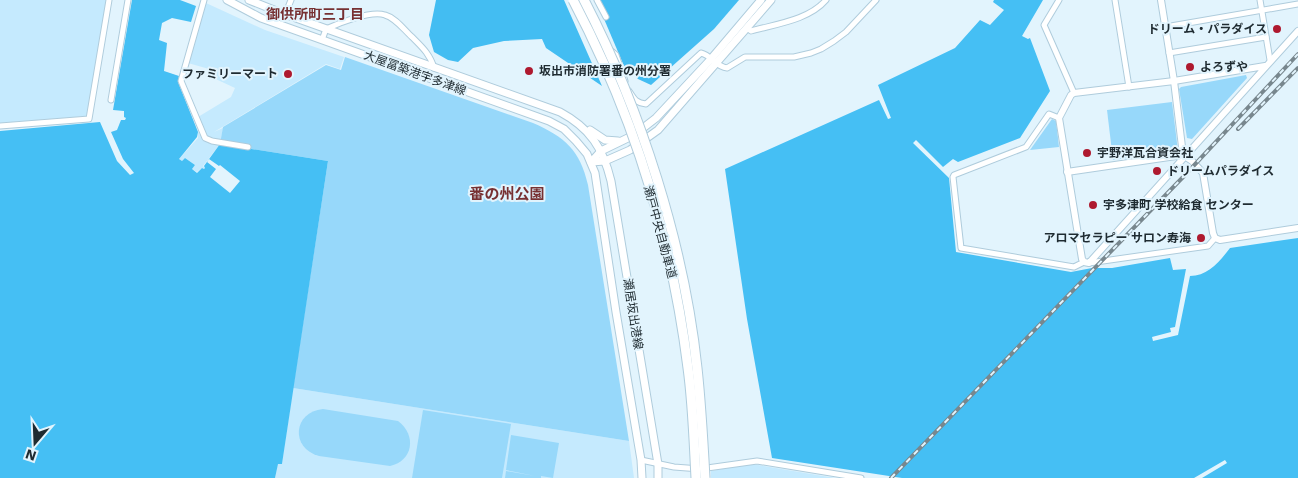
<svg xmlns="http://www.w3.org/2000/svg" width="1298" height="478" viewBox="0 0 1298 478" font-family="'Work Sans','Noto Sans JP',sans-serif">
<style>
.built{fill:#c5eafe}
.green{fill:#97d8fa}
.forest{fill:#43bdf2}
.water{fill:#45bff4}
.pier{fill:#e2f4fd}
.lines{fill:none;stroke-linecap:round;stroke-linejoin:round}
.minor-casing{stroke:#afccdc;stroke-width:7}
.tertiary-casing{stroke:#afccdc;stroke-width:8}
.secondary-casing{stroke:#afccdc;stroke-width:9}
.minor{stroke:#fff;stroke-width:5}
.tertiary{stroke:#fff;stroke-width:6}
.secondary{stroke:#fff;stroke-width:7}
.rail-casing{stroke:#78878e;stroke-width:4}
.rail{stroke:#e2f4fd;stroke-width:2;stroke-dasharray:5.5;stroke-linecap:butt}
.motorway-bridge-casing{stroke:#afccdc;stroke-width:11;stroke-linecap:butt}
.motorway-bridge{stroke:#fff;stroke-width:9}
.poi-dot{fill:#ae192f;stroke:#e2f4fd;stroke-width:2}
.labels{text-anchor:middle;stroke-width:4;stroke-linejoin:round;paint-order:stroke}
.poi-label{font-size:12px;font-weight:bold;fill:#1f2b31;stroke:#e2f4fd;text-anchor:start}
.street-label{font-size:12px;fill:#1f2b31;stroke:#e2f4fd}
.neighbourhood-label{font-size:14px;font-weight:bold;fill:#773032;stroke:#e2f4fd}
.quarter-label{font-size:15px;font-weight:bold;fill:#773032;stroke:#e2f4fd}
</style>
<rect width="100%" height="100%" fill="#e2f4fd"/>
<g class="built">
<path d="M0,0H106L87,116L0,123Z"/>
<path d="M206,3L265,30L248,66L265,30L344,57L340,69L326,64L214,132L223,128L220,144L203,166L205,168L204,169L202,168L197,172L192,169L195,165L185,158L182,161L179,159L198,138V131L200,135L205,132L198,117L231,97L235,88L207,75L209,69L188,63Z"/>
<path d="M293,388L629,441L634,478H275L278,463L282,464Z"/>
<path d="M752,464L835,478H711V471Z"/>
</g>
<g class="green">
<path d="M345,57L533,123C565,137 580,150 588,185L629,441L293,388L328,161L220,144L223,127L326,65L341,70Z"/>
<path d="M1246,75L1247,78L1192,139L1187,138L1179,89L1181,87Z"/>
<path d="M1172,102L1178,151L1113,160L1107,110Z"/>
<path d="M1052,119L1056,121L1059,147L1030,150Z"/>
<path d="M323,409L398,421C417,435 413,461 390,466L319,456C290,448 293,412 323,409Z"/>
<path d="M423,410L511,424L502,478H412Z"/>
<path d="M511,435L559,443L553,478L541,476V478H505L506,471L535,476L506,470Z"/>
</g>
<g class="forest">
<path d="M436,0H564L602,86L546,48L542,39L504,41L473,48L458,62L448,60L434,52L429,35Z"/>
<path d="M596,0H739L714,29L651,85L638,79L624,66Z"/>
</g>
<g class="water">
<path d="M132,0H180L196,6L191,22L172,18L162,23L159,40L167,43L164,71L179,76L178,82L198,132L197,137L179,159L182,161L185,158L195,165L192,169L197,173L202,168L204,169L205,168L204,166L220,144L328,161L282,464H278L275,478H0V131L100,122L117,161L130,175L134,173L123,159L111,132L117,130L121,120H125L126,118L124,117V111L113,110Z"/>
<path d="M994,0H1043L1022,36L1028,39L1030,38L1050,91L1020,138L958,162L953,159L943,167L916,140L913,143L949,178L956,252L1071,272L1092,268H1112L1170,258L1173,270L1186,269L1175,327L1170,328L1171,332L1152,337L1153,341L1178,335L1190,276C1208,276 1220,261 1230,248L1298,238V478H1202L1227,463L1225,460L1194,478H902L772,458L747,319L725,169L879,100L888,119L891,118L878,85L955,48L980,20L990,25L1004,10L993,2Z"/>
</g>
<path class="pier" d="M209,159L219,166L220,165L240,181L230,193L210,177L216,169L207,162Z"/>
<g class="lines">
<g class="minor-casing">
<g id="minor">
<path d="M204,0L181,81L205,138L212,141L248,147"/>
<path d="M597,0L606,17"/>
<path d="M1059,0L1044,25L1074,93"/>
<path d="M1115,0L1129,87"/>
<path d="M1260,0L1270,60"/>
<path d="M285,15L291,0"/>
<path d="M589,19L597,38L602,44"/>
<path d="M1165,27L1298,4"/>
<path d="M747,28L751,31C776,24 809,20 826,0"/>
<path d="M322,40L326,29C339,23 371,10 385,15C396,18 404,30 412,37C422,47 430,54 434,68"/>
<path d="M609,49L616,55L625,81"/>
<path d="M1169,53L1266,37"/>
<path d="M629,91C634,99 636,103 646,104L701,53C711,55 716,67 727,68L745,57H794L811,53L821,49L834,41L846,32L876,0"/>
<path d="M111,100L128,0"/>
<path d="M1059,118L1049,114L1026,147L954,175L953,177L961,248L1074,267L1084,262"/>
<path d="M0,126L89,119L109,0"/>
<path d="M1089,263L1208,246L1215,238"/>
<path d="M641,460L674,467L700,469L757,461L861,478"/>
</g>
</g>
<g class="tertiary-casing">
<g id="tertiary">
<path d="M1161,0L1174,81L1183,155"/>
<path d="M1265,66L1174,81L1074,93L1071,95L1059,118L1082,259L1084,262L1089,263L1298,31"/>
<path d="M1067,172L1183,155L1192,161L1203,173L1213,233L1215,238L1220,240L1298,228"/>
</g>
</g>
<g class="secondary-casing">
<g id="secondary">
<path d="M227,0L261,18L549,121L564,129L576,141L587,154L595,173L616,312L641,460L642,478"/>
<path d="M249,0L279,12L560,112C590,128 603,148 611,181L658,464V478"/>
<path d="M590,130L605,140L618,141"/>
<path d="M591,162L605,161L630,150L658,130L771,0"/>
<path d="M591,162L601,151L634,135L656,118L711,59L761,0"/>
</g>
</g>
<use href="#minor" class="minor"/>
<use href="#tertiary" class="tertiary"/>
<use href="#secondary" class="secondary"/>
<g class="rail-casing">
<g id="rail">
<path d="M1238,129L1298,68"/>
<path d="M891,478L1185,175L1298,54"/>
</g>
</g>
<use href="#rail" class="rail"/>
<g class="motorway-bridge-casing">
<g id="motorway-bridge">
<path d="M573,0C633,114 672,240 688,368C693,404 694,441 696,478"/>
<path d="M584,0C641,110 684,245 697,368C701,405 703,441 705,478"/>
</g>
</g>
<use href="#motorway-bridge" class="motorway-bridge"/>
</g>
<g class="poi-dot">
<circle cx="1277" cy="29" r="5"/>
<circle cx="1190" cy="67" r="5"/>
<circle cx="529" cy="71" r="5"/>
<circle cx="288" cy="74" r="5"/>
<circle cx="1087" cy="153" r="5"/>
<circle cx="1157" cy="171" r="5"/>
<circle cx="1093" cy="205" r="5"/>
<circle cx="1201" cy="238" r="5"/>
</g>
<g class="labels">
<g class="poi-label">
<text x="1267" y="33" text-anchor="end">ドリーム・パラダイス</text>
<text x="1200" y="71">よろずや</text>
<text x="539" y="75">坂出市消防署番の州分署</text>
<text x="278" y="78" text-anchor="end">ファミリーマート</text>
<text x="1097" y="157">宇野洋瓦合資会社</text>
<text x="1167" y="175">ドリームパラダイス</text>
<text x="1103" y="209">宇多津町 学校給食 センター</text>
<text x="1191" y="242" text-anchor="end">アロマセラピー サロン寿海</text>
</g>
<g class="street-label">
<text transform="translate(415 73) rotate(20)" y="4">大屋冨築港宇多津線</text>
<text transform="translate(660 232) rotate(75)" y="4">瀬戸中央自動車道</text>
<text transform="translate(633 314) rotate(81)" y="4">瀬居坂出港線</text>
</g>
<g class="neighbourhood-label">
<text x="315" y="19">御供所町三丁目</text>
</g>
<g class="quarter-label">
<text x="507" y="199">番の州公園</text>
</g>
</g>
<g transform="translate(35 443) rotate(199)" stroke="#e2f4fd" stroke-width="4" paint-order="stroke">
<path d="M0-4L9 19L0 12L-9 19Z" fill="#1f2b31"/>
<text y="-8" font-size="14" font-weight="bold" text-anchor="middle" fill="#1f2b31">N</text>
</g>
</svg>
